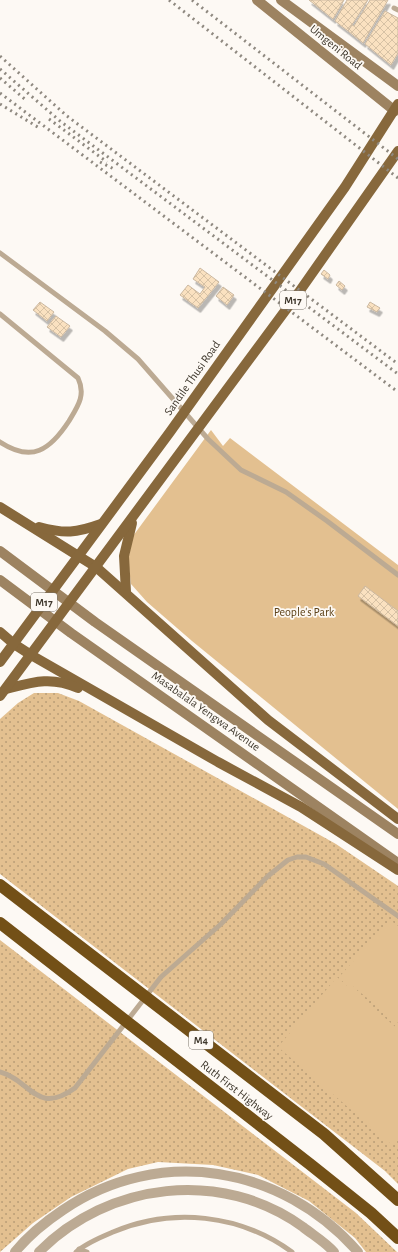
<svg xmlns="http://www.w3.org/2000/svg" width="398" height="1252" viewBox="0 0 398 1252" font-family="'Alegreya Sans',sans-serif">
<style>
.grass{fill:url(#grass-dots)}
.green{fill:#e3c090}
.building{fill:url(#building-cross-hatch);stroke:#cbb8a0;filter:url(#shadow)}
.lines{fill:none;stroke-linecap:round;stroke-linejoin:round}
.service{stroke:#bcaa93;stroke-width:5}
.minor{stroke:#bcaa93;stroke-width:10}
.secondary{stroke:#9d8361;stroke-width:10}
.primary{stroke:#87683c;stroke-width:10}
.motorway{stroke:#735017;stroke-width:12}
.rail{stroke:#8f8980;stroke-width:3;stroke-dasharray:2 4;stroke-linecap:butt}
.labels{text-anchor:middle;stroke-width:3.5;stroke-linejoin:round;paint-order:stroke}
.shield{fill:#fdf9f4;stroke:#787269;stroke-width:1}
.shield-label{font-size:11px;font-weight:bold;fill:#3f382d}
.street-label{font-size:12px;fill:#3f382d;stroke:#fdf9f4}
.park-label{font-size:12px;fill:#5d4117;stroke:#fdf9f4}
</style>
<defs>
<pattern id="grass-dots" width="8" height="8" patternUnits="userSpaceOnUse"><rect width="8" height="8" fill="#e3c090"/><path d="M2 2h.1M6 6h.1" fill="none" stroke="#b99d76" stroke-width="1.8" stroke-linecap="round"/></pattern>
<pattern id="building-cross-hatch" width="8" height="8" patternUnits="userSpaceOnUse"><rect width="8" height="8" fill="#fae1c0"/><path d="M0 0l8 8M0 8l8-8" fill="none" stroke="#d7c2a5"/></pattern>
<filter id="shadow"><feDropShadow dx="2.5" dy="4.5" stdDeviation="0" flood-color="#0004"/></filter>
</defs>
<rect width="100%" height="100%" fill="#fdf9f4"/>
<g class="grass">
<path d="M34,693H58L79,701L336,844L398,886V1184L385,1171L0,874V719L18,703Z"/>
<path d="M0,940L356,1213L397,1252H366L355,1238L309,1201L258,1175L213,1165L158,1162L128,1169L71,1197L33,1223L0,1252Z"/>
</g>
<g class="green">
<path d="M211,430L223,446L230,438L398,565V809L192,641L147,602L131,584L128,560L133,536Z"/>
<path d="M390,920L398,926V1023L340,976Z"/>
<path d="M337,977L398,1029V1138L392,1145L278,1047Z"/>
</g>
<g class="building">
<path d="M309,0H344L333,19Z"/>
<path d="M347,0H368L348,31L335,21Z"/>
<path d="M370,0H388L363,43L348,31L352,25L354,26Z"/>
<path d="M385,11L398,18V53L391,65L365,44Z"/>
<path d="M200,268L219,282L198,308L180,295L188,285L200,294L205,287L193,279Z"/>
<path d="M324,270L330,275L328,279L321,274Z"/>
<path d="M339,281L345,286L342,290L336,285Z"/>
<path d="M223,287L234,295L227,305L216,296Z"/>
<path d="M40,302L54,312L47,321L33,310Z"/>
<path d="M370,302L380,308L377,312L367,307Z"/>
<path d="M56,316L70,326L61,337L47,327Z"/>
<path d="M365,586L398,611V626L358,596Z"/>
</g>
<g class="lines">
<g class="service">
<path d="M394,8L398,10"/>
<path d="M0,253L105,331L138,359L208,439L241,470L286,492L327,521L398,575"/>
<path d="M0,314L78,378C86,395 78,406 69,421C50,450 32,463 0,442"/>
<path d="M0,1072C31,1080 36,1116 75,1088L161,977L221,924L268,876L288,860L297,857H306L324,864L398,916"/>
<path d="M79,1249L87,1252"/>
<path d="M76,1252C86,1243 101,1237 113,1232C172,1207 240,1214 292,1252"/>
</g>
<g class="minor">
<path d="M15,1252C28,1236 45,1222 63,1210C159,1145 282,1165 358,1252"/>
<path d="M39,1252C108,1182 222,1168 303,1227C313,1235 325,1242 334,1252"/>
</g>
<g class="secondary">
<path d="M257,0L395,111"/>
<path d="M281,0L398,86"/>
<path d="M0,551L95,622L398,834"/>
<path d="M0,580L71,633L398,863"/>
</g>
<g class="primary">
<path d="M0,507L96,567L268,720L398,819"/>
<path d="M39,527C65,534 76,533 101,524"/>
<path d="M126,592L124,556L132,523"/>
<path d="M0,632L14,644L31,655L218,762L301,807L398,870"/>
<path d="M0,662L170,432L345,187L398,104"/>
<path d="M6,689C33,682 51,676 78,688"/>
<path d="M0,696L299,292L398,151"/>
</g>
<g class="motorway">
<path d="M0,885L324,1134L398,1200"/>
<path d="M0,923L311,1165L371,1213L398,1238"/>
</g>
<g class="rail">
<path d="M169,0L398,178"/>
<path d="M192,0L398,159"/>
<path d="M0,56L67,116L398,364"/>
<path d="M0,69L60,121L398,374"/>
<path d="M0,78L27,101"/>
<path d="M0,93L398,392"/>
<path d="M0,104L41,129"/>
<path d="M49,119L107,162"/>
<path d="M100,162L114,169"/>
</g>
</g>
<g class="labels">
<g class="shield">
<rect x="280" y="291" width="26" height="18" rx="3"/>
<rect x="31" y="593" width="26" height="18" rx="3"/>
<rect x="189" y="1031" width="24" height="18" rx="3"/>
</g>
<g class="shield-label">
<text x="293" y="304">M17</text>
<text x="44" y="606">M17</text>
<text x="201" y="1044">M4</text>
</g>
<g class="street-label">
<text transform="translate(336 47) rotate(39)" y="4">Umgeni Road</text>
<text transform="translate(192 378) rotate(-55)" y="4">Sandile Thusi Road</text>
<text transform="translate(206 711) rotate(35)" y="4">Masabalala Yengwa Avenue</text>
<text transform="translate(237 1090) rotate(38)" y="4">Ruth First Highway</text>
</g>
<g class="park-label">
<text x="304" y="616">People's Park</text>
</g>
</g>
</svg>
